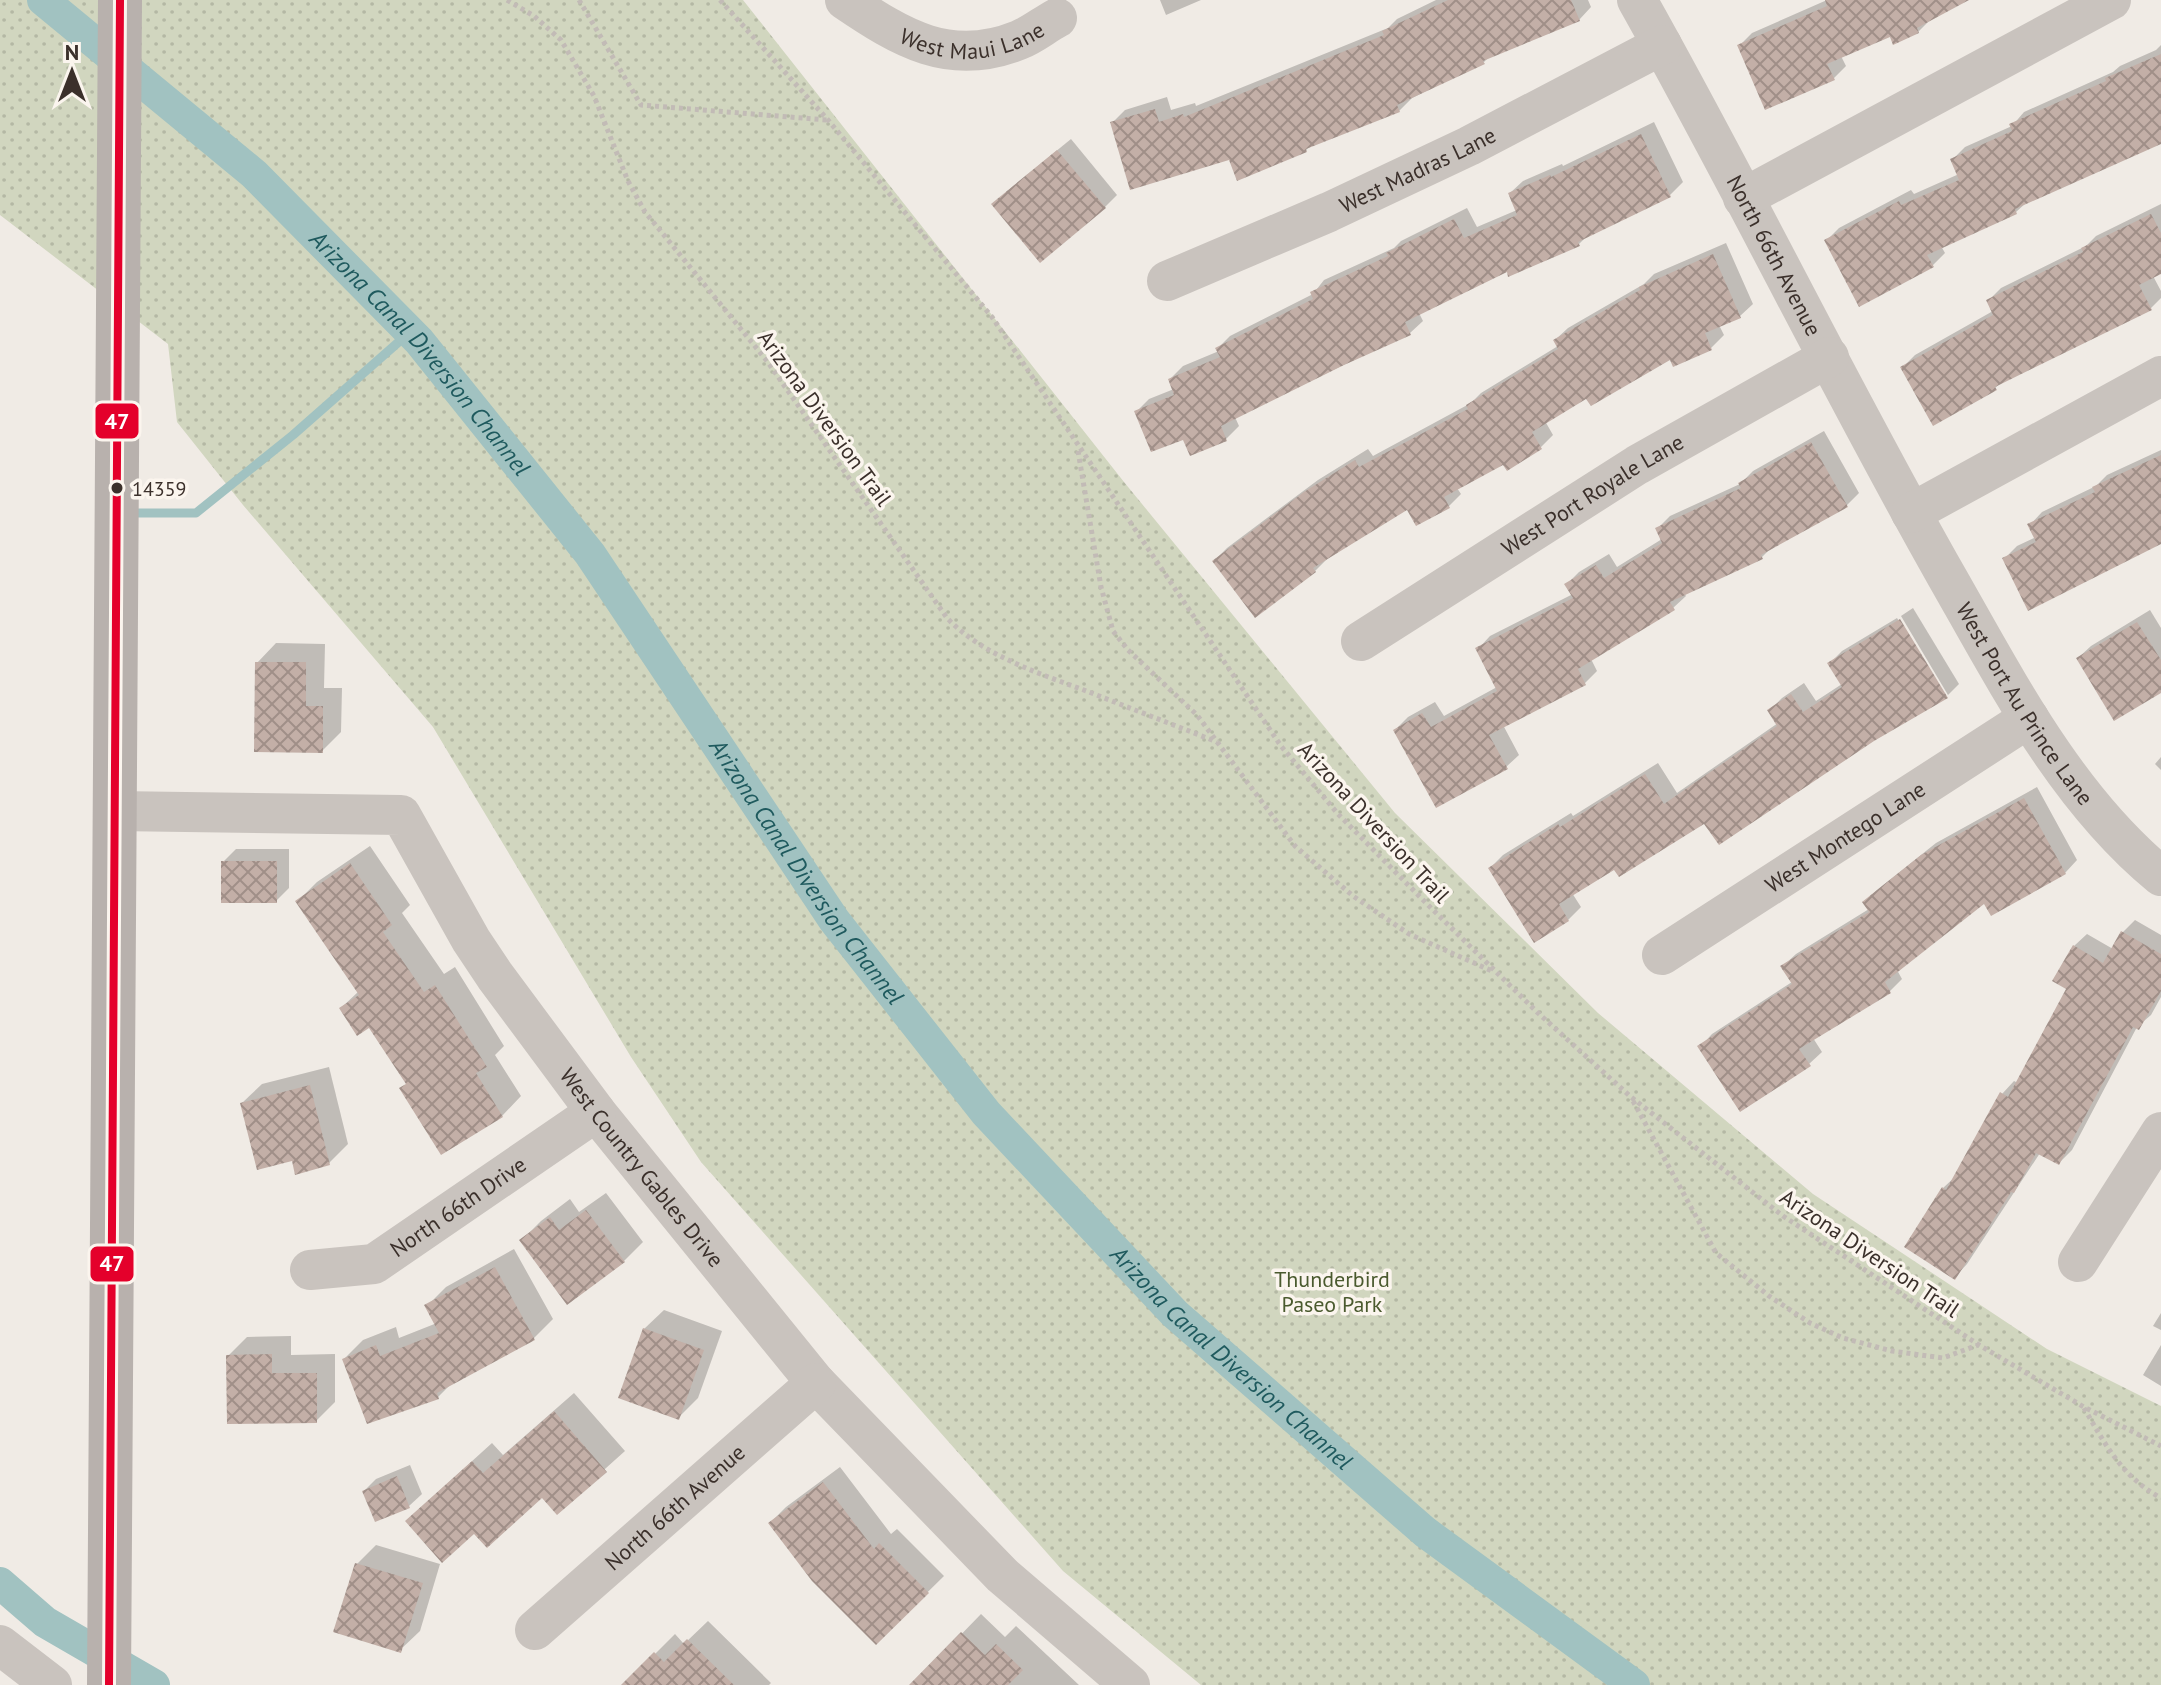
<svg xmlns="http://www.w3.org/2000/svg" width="2161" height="1685" viewBox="0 0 2161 1685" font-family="'PT Sans',sans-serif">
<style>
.park{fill:url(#park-dots)}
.shadow{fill:#0003}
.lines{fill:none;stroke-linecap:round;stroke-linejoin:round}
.stream{stroke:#a1c2c1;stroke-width:9}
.canal{stroke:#a1c2c1;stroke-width:32}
.building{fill:url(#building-cross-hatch)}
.path{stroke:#c2bbb6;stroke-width:5;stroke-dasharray:4 4;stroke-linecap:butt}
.minor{stroke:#c9c3be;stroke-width:40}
.major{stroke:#b8b1ad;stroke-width:44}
.bus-1-casing{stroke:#fbf5ee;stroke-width:14}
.bus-1{stroke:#e4002b;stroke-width:8}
.bus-dot{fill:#3b302b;stroke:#fbf5ee;stroke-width:3}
.labels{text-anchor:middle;stroke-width:7;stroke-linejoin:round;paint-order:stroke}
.bus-label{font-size:20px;fill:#3b302b;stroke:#fbf5ee;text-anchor:start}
.street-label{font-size:22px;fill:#3b302b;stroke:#fbf5ee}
.park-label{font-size:22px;fill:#4a5a2e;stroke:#fbf5ee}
.water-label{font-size:24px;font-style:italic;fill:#1f5a5e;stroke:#fbf5ee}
.line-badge{stroke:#fbf5ee;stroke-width:3}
.badge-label{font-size:22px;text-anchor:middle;font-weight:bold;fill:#fff}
</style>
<defs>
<pattern id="park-dots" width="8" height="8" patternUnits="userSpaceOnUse" patternTransform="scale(2)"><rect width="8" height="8" fill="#d1d6bf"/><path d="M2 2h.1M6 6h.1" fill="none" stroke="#b4b8a4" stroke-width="1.8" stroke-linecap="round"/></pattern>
<pattern id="building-cross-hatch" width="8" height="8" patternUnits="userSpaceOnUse" patternTransform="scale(2)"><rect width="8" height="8" fill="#c3afa7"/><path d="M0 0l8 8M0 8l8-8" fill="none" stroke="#a08f88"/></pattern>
</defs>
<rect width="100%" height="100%" fill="#f0ebe5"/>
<path class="park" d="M0,0H743L1124,482L1395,813L1598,1013L1813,1194L2047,1349L2161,1406V1685H1201L1063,1571L701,1162L631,1057L433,727L243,505L177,422L168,344L0,215Z"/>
<g class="shadow">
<path d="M1160,0H1201L1166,15Z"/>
<path d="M1436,0H1588L1591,7L1579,20L1489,57L1484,62L1412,98L1399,111L1311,146L1306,150L1230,158L1112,123L1125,110L1167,97L1171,110L1195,103L1196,106L1388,28L1397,19Z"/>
<path d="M1827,0H1965L1931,19L1918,32L1891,35L1841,56L1846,66L1833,79L1739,46L1752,33Z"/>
<path d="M2161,45V142L2027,202L2016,212L1941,246L1945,253L1932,266L1827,240L1839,228L1911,190L1914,194L1959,174L1952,160L1965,147L2012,126L2024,112L2113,72L2120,66L2156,50Z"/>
<path d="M1654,122L1683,182L1670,195L1589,234L1579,244L1509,274L1508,270L1419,313L1423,321L1410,333L1235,417L1239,426L1226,439L1191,453L1184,437L1136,412L1149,399L1174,389L1170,379L1183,366L1219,351L1218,348L1230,336L1313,294L1324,280L1394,248L1401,241L1467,208L1477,227L1517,210L1510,193L1523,181L1562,164L1563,166Z"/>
<path d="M1071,139L1117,195L1105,207L1006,192Z"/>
<path d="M2161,204V272L2153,276L2161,291V298L2151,308L2003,381L1995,388L1902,368L1915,355L1993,311L1988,301L2001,288L2086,246L2096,236Z"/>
<path d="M1726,243L1753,304L1740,316L1719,325L1724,335L1711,348L1671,357L1587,396L1545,421L1553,435L1541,447L1504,463L1457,488L1461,494L1448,507H1408L1328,558L1315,571L1214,561L1227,548L1318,480L1368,449L1373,456L1471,403L1481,393L1558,346L1555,340L1568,328L1644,284L1654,274Z"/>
<path d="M1824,431L1859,493L1847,505L1772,547L1762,557L1684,593L1686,596L1673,608L1591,659L1597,671L1585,683L1503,725L1519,755L1506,767L1395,730L1408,717L1435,702L1444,716L1497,687L1478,649L1490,636L1573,594L1567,584L1579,572L1609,554L1617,567L1662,539L1657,529L1670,516L1740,484L1753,471Z"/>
<path d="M2161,450V542L2005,558L2017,546L2036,537L2030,525L2042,512L2096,486L2107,475Z"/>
<path d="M1913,608L1959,684L1948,695L1901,616Z"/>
<path d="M2150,610L2161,628V690L2078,658L2091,646Z"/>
<path d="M1897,618L1944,696H1947L1873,739L1615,867L1572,893L1581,907L1568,920L1490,868L1503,855L1571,813L1573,816L1658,763L1677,793L1778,723L1770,710L1782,698L1804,683L1816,701L1842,684L1830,663L1842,651Z"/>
<path d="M276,643L325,644L324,688H342L341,732L322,751L257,663Z"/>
<path d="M2161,757V770L2155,764Z"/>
<path d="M2037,787L2077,860L2065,873L1985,901L1897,970L1902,979L1890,991L1813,1038L1822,1052L1809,1064L1700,1047L1712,1034L1792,982L1783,966L1796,954L1869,909L1864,902L1877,890L1936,843Z"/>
<path d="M370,846L410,905L402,913L444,974L455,967L504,1046L495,1055L521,1096L502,1116L408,1083L370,1026L341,1008L359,991L298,901L317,882Z"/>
<path d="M236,849H289V888L276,901L223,862Z"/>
<path d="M2135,920L2161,935V997L2151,1015L2137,1027L2072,1150L2059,1163L2040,1153L1967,1264L1955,1277L1943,1188L1957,1175L2002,1094L2014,1081L2018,1083L2069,988L2074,946L2087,934L2113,949L2123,932Z"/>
<path d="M329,1067L348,1144L329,1163L293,1159L242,1103L262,1084Z"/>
<path d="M606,1193L643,1242L624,1261L522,1240L541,1221L570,1199L579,1212Z"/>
<path d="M514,1249L553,1319L534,1338L453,1382L438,1397L344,1359L363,1340L396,1327L399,1338L437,1323L427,1306L446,1287Z"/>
<path d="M664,1310L722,1331L698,1398L679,1417L644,1329Z"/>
<path d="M2161,1313V1330L2153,1326Z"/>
<path d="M291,1336V1355L335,1354V1402L316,1421L228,1356L247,1337Z"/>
<path d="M2161,1345V1386L2143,1375Z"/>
<path d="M574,1393L625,1451L557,1512L542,1495L474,1532L427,1502L492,1443L503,1455Z"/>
<path d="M410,1465L422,1494L409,1506L376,1520L364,1491L376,1479Z"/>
<path d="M840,1467L891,1534L897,1529L944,1576L876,1643L770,1523L786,1507Z"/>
<path d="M376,1545L440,1564L420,1631L400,1650L357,1564Z"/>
<path d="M981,1614L1005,1637L1016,1626L1079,1685H920L916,1681Z"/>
<path d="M708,1621L771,1683L769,1685H636L630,1679L675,1634L684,1644Z"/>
</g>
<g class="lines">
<path class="stream" d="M129,513H196L293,435L410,332"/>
<g class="canal">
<path id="s1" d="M43,0L254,174L419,341L590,554L834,920L986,1113L1175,1314L1425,1532L1634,1685"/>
<path d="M0,1583L45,1622L154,1685"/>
</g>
</g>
<g class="building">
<path d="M1448,0H1571L1580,21L1483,61L1485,64L1397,105L1400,112L1306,149L1307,152L1237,181L1229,160L1130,190L1110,122L1155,109L1159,122L1183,114L1184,117L1384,35L1382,31Z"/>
<path d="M1825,0H1969L1917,28L1919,33L1893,45L1890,37L1827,64L1835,80L1765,110L1737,45L1827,6Z"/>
<path d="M2161,54V144L2015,209L2017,214L1927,255L1934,267L1859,307L1824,240L1899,201L1901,205L1959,180L1950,159L2012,131L2009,124L2106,81L2105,78Z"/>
<path d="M1641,134L1671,197L1578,242L1580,246L1508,277L1507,272L1405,322L1411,335L1344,365L1221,426L1227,441L1190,456L1183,440L1151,452L1134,411L1174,395L1168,379L1220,357L1215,348L1313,299L1310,292L1388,256L1386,253L1454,219L1464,238L1517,215L1508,193L1550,175L1551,177Z"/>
<path d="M1057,150L1106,208L1040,263L991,204Z"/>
<path d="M2151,214L2161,233V274L2139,285L2152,310L1995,387L1997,390L1933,426L1900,367L1993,315L1986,300L2083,252L2081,248Z"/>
<path d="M1713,254L1741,318L1705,333L1712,350L1673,367L1670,360L1591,406L1586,399L1532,432L1542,449L1507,471L1503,465L1444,497L1450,508L1416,526L1407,510L1313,568L1316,572L1255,618L1212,561L1304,492L1355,460L1359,467L1468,409L1466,405L1558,349L1553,340L1640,290L1639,287Z"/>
<path d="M1811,442L1848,507L1761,555L1763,559L1670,602L1675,610L1578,669L1586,685L1489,735L1508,769L1436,808L1393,730L1422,713L1431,727L1497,691L1475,648L1573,598L1564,584L1596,565L1604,578L1662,543L1655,528L1741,488L1738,483Z"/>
<path d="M2161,455V544L2028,611L2002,558L2036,542L2027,524L2095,492L2092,487Z"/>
<path d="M1900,619L1948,698L1874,741L1719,845L1704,824L1619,877L1614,870L1559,904L1569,921L1534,943L1488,868L1558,824L1560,827L1645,774L1664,804L1777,726L1767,710L1791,694L1803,712L1842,687L1827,663Z"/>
<path d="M2137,622L2161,660V693L2114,721L2076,658Z"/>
<path d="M255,662H306V706H323V753L254,752Z"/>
<path d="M2024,798L2066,874L1991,916L1984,904L1885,982L1891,993L1799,1049L1811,1066L1740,1112L1697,1046L1792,984L1780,966L1869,912L1862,902L1921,855Z"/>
<rect x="221" y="861" width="56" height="42"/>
<path d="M350,863L392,925L383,932L424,992L435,985L487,1067L476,1073L503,1117L441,1155L399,1088L406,1084L369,1028L357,1036L339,1008L359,995L295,901Z"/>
<path d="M2121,931L2161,954V991L2139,1030L2133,1027L2059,1165L2036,1153L2014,1193L2011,1192L1955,1280L1904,1247L1942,1187L1946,1190L2000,1092L2008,1097L2066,989L2052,981L2073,945L2103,963Z"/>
<path d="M310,1085L330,1165L295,1175L292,1161L257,1170L240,1103Z"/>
<path d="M586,1210L625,1262L567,1305L519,1240L550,1217L559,1230Z"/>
<path d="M495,1267L535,1340L437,1393L439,1399L367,1424L342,1359L376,1345L380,1356L439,1333L424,1305Z"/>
<path d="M643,1328L704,1350L679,1420L618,1398Z"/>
<path d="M272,1354V1373H317V1423L227,1424L226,1355Z"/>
<path d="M554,1411L607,1472L557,1515L542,1498L487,1548L474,1534L442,1563L405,1521L472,1461L483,1473Z"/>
<path d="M397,1476L410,1508L375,1522L362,1491Z"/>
<path d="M823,1482L874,1549L879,1543L929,1593L876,1645L812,1581L768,1523Z"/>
<path d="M355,1563L423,1583L401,1653L333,1632Z"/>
<path d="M961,1632L985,1655L996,1644L1023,1670L1008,1685H909Z"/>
<path d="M687,1639L734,1685H621L654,1652L664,1662Z"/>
</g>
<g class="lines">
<g class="path">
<path d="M507,0L534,16L561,40L594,96L628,181L645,212L767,361L947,618C983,656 1041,674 1089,692C1132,709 1174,725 1217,742"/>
<path d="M579,0L641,105L827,120"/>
<path d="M720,0L828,120L992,317L1281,746L1338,814L1429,906L1538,1013L1631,1097L1783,1216L1979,1345L2084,1407L2161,1446"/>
<path d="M1078,451L1101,587L1113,631L1128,650L1197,715L1295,846L1353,896L1409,934L1492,971"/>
<path d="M1633,1101L1716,1253L1769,1296L1810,1323L1843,1338L1892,1351L1943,1358L1978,1345"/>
<path d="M2084,1408C2105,1444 2122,1477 2161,1498"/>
</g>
<g class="minor">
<path id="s2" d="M845,0C901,38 950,68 1019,40C1032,35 1044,25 1057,18"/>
<path id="s3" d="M1637,0C1744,190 1839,387 1947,577C2007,682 2066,798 2161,876"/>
<path d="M1743,198L2111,0"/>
<path id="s4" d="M1167,281L1329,212L1469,146L1662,45"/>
<path d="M1911,513L2161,376"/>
<path id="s5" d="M1361,641L1637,465L1829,357"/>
<path id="s6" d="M115,811L401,815L471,940L495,976L596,1112L816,1383L1002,1575L1130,1685"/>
<path id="s7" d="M1662,955L2029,718"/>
<path d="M2078,1262L2161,1132"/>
<path id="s8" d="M310,1270L374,1264L596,1112"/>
<path id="s9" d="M535,1630L816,1383"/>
<path d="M0,1645L52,1685"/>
</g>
<path class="major" d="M109,1685L120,0"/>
<g class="bus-1-casing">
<path id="bus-1" d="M109,1685L120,0"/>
</g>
<use href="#bus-1" class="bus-1"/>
</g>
<circle class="bus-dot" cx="117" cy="488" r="7"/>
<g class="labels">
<g class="bus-label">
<text x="132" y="496">14359</text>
</g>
<g class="street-label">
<text dy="8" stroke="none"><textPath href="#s2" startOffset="140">West Maui Lane</textPath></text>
<text dy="8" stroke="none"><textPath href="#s4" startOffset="274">West Madras Lane</textPath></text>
<text dy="8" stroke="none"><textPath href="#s3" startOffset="290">North 66th Avenue</textPath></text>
<text transform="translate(825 418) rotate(54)" y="8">Arizona Diversion Trail</text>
<text dy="8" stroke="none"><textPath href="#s5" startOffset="274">West Port Royale Lane</textPath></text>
<text dy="8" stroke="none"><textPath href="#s3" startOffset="804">West Port Au Prince Lane</textPath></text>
<text transform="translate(1374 822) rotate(47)" y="8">Arizona Diversion Trail</text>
<text dy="8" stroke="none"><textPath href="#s7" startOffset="218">West Montego Lane</textPath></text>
<text dy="8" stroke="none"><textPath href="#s6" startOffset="714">West Country Gables Drive</textPath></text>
<text dy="8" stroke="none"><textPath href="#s8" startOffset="166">North 66th Drive</textPath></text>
<text transform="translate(1870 1253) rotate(34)" y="8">Arizona Diversion Trail</text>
<text dy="8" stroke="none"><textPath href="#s9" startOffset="186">North 66th Avenue</textPath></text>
</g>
<g class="park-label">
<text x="1332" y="1287">Thunderbird<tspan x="1332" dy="25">Paseo Park</tspan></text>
</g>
<g class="water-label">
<text dy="8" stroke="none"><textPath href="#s1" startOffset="518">Arizona Canal Diversion Channel</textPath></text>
<text dy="8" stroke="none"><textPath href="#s1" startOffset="1166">Arizona Canal Diversion Channel</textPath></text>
<text dy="8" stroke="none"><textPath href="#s1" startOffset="1814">Arizona Canal Diversion Channel</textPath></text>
</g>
</g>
<g class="line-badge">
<rect x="94" y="402" width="46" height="38" rx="8" fill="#e4002b"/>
<rect x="89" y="1245" width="46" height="38" rx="8" fill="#e4002b"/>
</g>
<g class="badge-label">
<text x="117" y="429">47</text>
<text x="112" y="1271">47</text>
</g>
<g transform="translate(72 72)" stroke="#fbf5ee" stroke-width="6" paint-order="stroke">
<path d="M0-6L14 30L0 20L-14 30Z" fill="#3b302b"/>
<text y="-12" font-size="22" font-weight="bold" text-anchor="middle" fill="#3b302b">N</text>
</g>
</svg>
